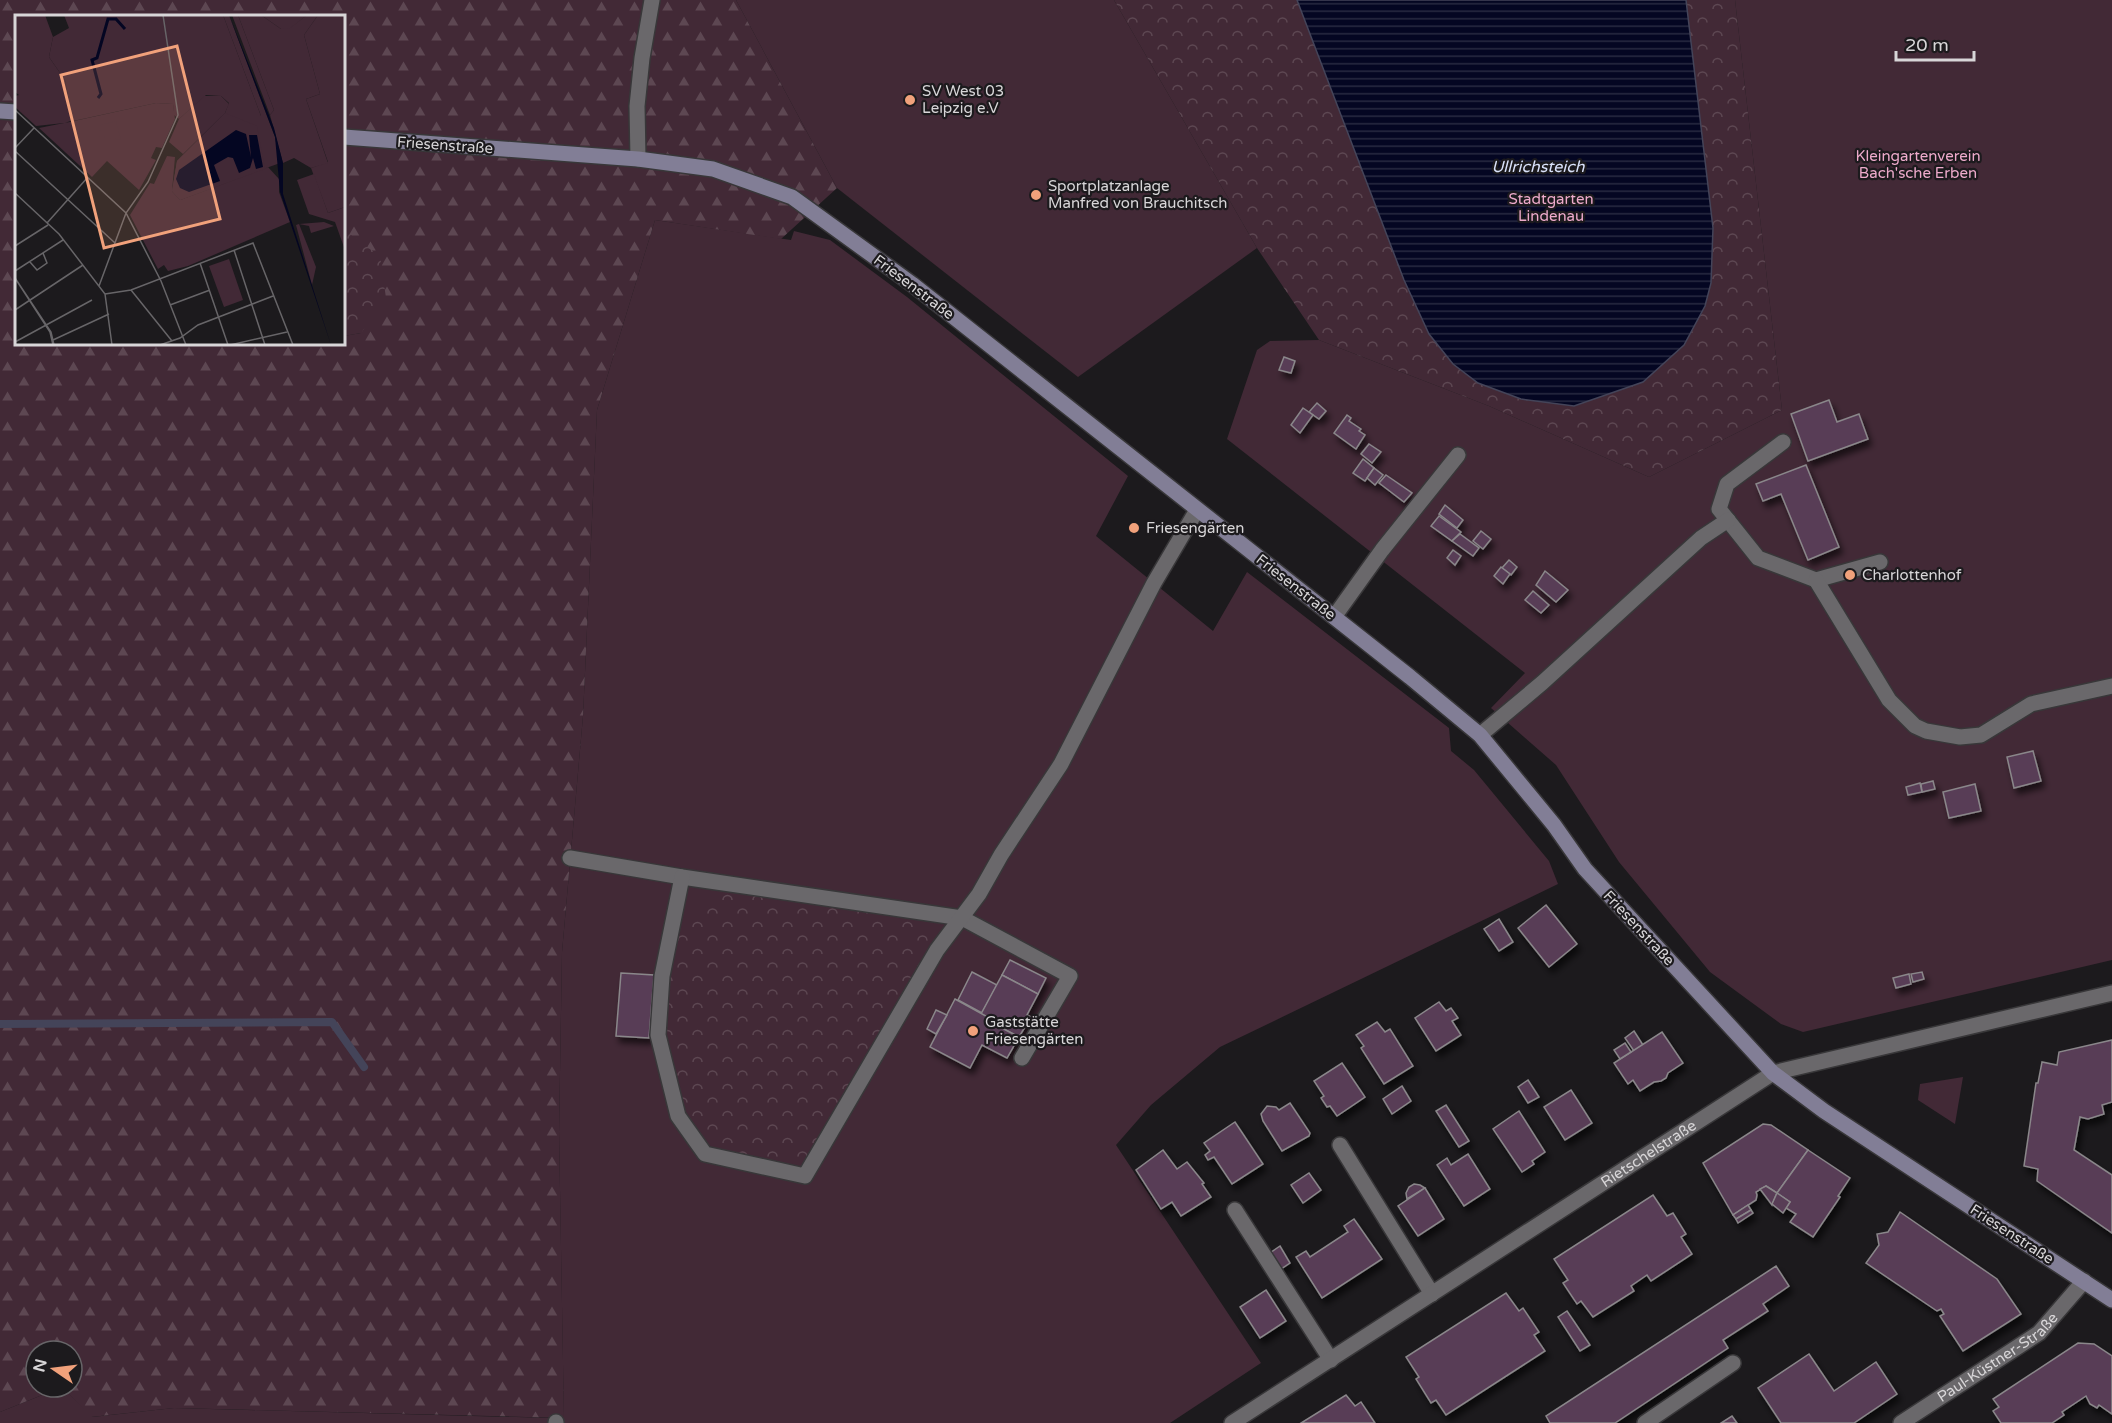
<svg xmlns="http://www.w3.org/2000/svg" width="2112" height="1423" viewBox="0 0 2112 1423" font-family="'Varela Round',sans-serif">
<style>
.green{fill:#422936}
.forest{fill:url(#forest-firs);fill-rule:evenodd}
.park{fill:url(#park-crowns)}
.water{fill:url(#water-rules);stroke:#444459;stroke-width:1.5}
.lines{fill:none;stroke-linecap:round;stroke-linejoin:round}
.stream{stroke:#444459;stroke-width:8}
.building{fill:#593c57;stroke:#8a878a;stroke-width:1.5;filter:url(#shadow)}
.lane-casing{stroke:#383739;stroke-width:18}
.street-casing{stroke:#383739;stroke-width:18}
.secondary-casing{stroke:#383739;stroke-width:18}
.lane{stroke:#6a686b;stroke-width:15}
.street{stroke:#6a686b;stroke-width:15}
.secondary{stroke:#827e96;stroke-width:15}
.poi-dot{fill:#f1a17b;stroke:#1c1a1d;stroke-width:2}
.labels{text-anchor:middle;stroke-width:4.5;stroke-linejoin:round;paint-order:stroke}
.poi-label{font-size:15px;fill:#d8d6d8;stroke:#1c1a1d;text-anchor:start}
.street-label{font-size:15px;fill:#d8d6d8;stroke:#1c1a1d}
.park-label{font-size:15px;fill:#edaacb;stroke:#1c1a1d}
.water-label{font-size:16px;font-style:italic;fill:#dae2fb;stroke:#1c1a1d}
.inset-river{fill:none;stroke:#040622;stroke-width:3}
.inset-road{fill:none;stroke:#676568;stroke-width:1.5}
.view{fill:#f1a17b;fill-opacity:0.15;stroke:#f1a17b;stroke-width:3}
.inset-edge{fill:none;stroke:#d8d6d8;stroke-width:3}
</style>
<defs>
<pattern id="forest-firs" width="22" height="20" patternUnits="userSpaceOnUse" patternTransform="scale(1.5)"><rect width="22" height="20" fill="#422936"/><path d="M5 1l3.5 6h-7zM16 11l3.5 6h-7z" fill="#5d4752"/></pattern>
<pattern id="park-crowns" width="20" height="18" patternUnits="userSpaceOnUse" patternTransform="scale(1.5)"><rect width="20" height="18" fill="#422936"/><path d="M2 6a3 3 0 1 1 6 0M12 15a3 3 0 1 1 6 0" fill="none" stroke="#5d4752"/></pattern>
<pattern id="water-rules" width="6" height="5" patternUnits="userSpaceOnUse" patternTransform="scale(1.5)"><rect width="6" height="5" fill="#040622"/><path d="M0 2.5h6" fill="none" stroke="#282a41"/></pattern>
<filter id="shadow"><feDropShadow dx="3.5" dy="6" stdDeviation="3" flood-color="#0009"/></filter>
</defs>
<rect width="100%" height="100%" fill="#1c1a1d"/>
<g class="green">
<path d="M736,0H1114L1257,248L1078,377L837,188Z"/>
<path d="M1735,0H2112V960L1803,1032L1781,1024L1710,972L1619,862L1556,765L1491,708L1525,673L1227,439L1257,350L1270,341L1319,340L1489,406L1649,477L1782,410Z"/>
<path d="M655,220L791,240L794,231L830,240L907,297L1128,476L1096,536L1213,631L1247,572L1449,728L1451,751L1474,770L1549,861L1558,884L1220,1047L1151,1105L1116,1145L1261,1363L1170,1423H564L559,1132L562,952L583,716L597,410Z"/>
<path d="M1963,1077L1955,1124L1918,1100L1920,1084Z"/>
<path d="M62,1387L92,1417L174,1408L552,1418V1423H0V1412Z"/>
</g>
<path class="forest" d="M0,0H736L837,188L781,239L655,220L597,410L583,716L562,952L559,1132L564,1418L174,1408L91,1417L62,1387L0,1412ZM16,16H344V230H345L361,333L344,336V344H16ZM36,1351H72V1387H36Z"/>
<g class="park">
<path d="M1114,0H1735L1782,410L1649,477L1489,406L1319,340L1257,248Z"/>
<path d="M344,230L380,256L386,298L361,333L344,336Z"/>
<path d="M725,891L923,919L930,949L802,1167L709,1146L686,1112L666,1035L670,977L682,919Z"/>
</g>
<path class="water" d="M1297,0H1686L1713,228L1711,283L1705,306L1684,345L1643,382L1574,406L1521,399L1478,383L1453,364L1429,334L1404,280Z"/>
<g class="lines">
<path class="stream" d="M0,1024L332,1022L364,1067"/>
</g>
<g class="building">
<path d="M1284,357L1295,361L1291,373L1279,370Z"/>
<path d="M1829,400L1837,422L1859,414L1868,439L1808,461L1791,414Z"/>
<path d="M1317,403L1326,411L1319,419L1309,412Z"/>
<path d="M1303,408L1313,415L1300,433L1291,425Z"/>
<path d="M1347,415L1351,418L1349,421L1361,429L1359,431L1365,435L1356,449L1334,433Z"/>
<path d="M1369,444L1381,452L1372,463L1361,454Z"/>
<path d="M1363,459L1374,468L1365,481L1353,473Z"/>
<path d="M1806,465L1839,547L1808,560L1781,494L1763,501L1756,484Z"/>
<path d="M1374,468L1383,475L1375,485L1367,478Z"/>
<path d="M1386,475L1412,493L1404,502L1379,483Z"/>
<path d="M1445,505L1463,520L1457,528L1439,514Z"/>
<path d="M1439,516L1461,532L1452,541L1431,526Z"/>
<path d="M1481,531L1491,539L1483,549L1473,541Z"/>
<path d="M1460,534L1479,548L1473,556L1452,541Z"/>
<path d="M1453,550L1461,556L1455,565L1447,558Z"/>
<path d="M1509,560L1517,567L1511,575L1502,568Z"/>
<path d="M1501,567L1510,574L1503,584L1494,576Z"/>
<path d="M1545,571L1568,590L1556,602L1536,585Z"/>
<path d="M1533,591L1549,605L1541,613L1525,600Z"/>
<path d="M2033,751L2041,781L2014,788L2007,757Z"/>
<path d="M1933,781L1935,789L1922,792L1921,784Z"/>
<path d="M1920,783L1922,792L1908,795L1906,787Z"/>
<path d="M1975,784L1981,811L1949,818L1943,792Z"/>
<path d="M1546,905L1577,944L1549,967L1518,928Z"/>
<path d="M1499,919L1513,942L1499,951L1484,929Z"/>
<path d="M1010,960L1046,978L1038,994L1002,975Z"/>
<path d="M972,972L997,985L982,1013L958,1000Z"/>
<path d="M1922,972L1924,979L1913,982L1911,974Z"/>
<path d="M621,973L654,975L649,1038L616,1036Z"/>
<path d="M1909,974L1911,984L1896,988L1893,978Z"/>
<path d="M1002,975L1038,994L1027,1015L1031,1017L1019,1037L1000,1027L1002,1025L981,1014Z"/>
<path d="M955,999L1002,1025L1000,1027L1019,1037L1007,1058L982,1045L970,1068L930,1047Z"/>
<path d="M1439,1002L1446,1011L1451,1008L1458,1018L1452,1021L1461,1035L1436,1051L1415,1018Z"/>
<path d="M936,1010L947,1015L936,1034L927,1029Z"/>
<path d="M1377,1022L1385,1032L1390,1029L1413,1066L1384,1084L1361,1048L1364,1046L1356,1035Z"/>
<path d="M1634,1031L1643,1045L1634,1051L1625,1038Z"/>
<path d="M1662,1032L1683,1063L1668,1073L1666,1078L1661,1081L1654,1082L1640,1091L1633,1080L1628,1084L1614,1063Z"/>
<path d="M2112,1040V1102L2102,1105L2104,1114L2088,1119L2080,1117L2074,1150L2112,1175V1233L2037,1181L2038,1169L2024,1166L2036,1083H2038L2042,1062L2057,1065L2059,1052Z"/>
<path d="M1625,1043L1631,1052L1620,1059L1614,1050Z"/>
<path d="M1342,1063L1365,1097L1337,1116L1330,1106L1327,1107L1321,1098L1324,1096L1314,1081Z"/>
<path d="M1528,1080L1539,1097L1528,1103L1518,1087Z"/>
<path d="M1402,1086L1411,1101L1392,1114L1383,1099Z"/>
<path d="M1571,1090L1592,1123L1565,1140L1544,1107Z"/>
<path d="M1290,1103L1310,1133L1309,1136L1282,1151L1263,1121L1261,1114L1267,1106L1276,1107L1279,1110Z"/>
<path d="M1446,1105L1469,1141L1459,1147L1436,1111Z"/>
<path d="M1519,1111L1545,1152L1532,1161L1534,1164L1522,1172L1493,1129Z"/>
<path d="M1235,1122L1263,1164L1232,1184L1214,1157L1208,1160L1205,1155L1210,1151L1204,1143Z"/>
<path d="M1763,1124L1771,1125L1808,1150L1777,1193L1766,1186L1756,1192L1757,1195L1756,1200L1733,1215L1703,1163Z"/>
<path d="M1163,1150L1177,1169L1187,1162L1204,1183L1202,1184L1211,1197L1181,1216L1172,1202L1161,1209L1136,1170Z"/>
<path d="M1808,1150L1850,1178L1838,1196L1840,1197L1813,1237L1790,1222L1796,1214L1786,1208L1790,1202L1777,1193Z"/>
<path d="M1468,1154L1490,1189L1464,1206L1437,1165L1447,1158L1451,1165Z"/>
<path d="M1309,1173L1321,1190L1303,1203L1291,1185Z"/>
<path d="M1414,1184L1420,1185L1425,1188L1407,1199L1406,1193L1409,1187Z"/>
<path d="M1766,1186L1777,1193L1772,1205L1760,1189Z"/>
<path d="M1425,1188L1444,1219L1418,1236L1398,1206Z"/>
<path d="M1777,1193L1790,1202L1783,1213L1772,1204Z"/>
<path d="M1653,1195L1667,1216L1673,1213L1686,1234L1681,1237L1692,1254L1651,1281L1647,1275L1631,1286L1634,1291L1593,1317L1581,1301L1577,1304L1563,1283L1568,1280L1554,1259Z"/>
<path d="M1748,1205L1751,1210L1736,1219L1733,1215Z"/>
<path d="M1751,1210L1753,1213L1738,1223L1736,1219Z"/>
<path d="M1900,1212L1997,1279L2021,1314L1963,1351L1940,1316L1944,1314L1941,1309L1937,1311L1866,1263L1879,1245L1877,1234L1888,1232Z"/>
<path d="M1354,1219L1382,1259L1322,1298L1296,1257L1306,1251L1310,1257L1348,1232L1344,1226Z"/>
<path d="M1280,1246L1290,1263L1281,1269L1270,1253Z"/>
<path d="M1776,1266L1789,1286L1763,1304L1768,1311L1723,1340L1728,1348L1615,1423H1550L1546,1416Z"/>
<path d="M1266,1290L1286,1321L1260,1338L1240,1307Z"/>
<path d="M1506,1293L1519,1311L1523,1308L1539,1332L1534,1335L1545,1351L1446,1415L1436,1400L1431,1403L1416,1379L1419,1377L1406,1357Z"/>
<path d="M1567,1311L1590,1345L1580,1351L1558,1317Z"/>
<path d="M2078,1343L2094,1344L2112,1356V1414L2099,1405L2097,1408L2090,1404L2086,1396L2062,1412L2064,1415L2052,1423H2001L1993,1411L1999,1407L1993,1399Z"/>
<path d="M1809,1354L1834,1391L1876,1362L1897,1394L1854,1423H1781L1758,1388Z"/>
<path d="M1346,1395L1355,1406L1361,1402L1375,1423H1301Z"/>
<path d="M1732,1416L1737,1423H1721Z"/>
</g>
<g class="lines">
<g class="lane-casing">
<g id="lane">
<path d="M638,159L637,106L642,58L652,0"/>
<path d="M1783,442L1727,484L1719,509L1758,558L1816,580L1880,562"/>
<path d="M1816,580L1889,700L1915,726L1926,731L1960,737L1981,735L2031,704L2112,686"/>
<path d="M1334,617L1382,550L1458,455"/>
<path d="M1480,735L1542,683L1701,538L1728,520"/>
<path d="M570,858L682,877L962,918L1070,976L1022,1058"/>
<path d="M682,877L662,976L658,1035L678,1116L705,1154L805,1176L937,950L979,894L1001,855L1061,764L1154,583L1197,510"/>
<path d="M1340,1145L1432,1294"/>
<path d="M1235,1210L1331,1360"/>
<path d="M556,1422V1423"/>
<path d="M1645,1423L1733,1363"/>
</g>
</g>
<g class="street-casing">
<g id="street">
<path id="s1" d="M1232,1423L1773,1073L2112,993"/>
<path id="s2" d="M1901,1423L2039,1333L2084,1281"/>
</g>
</g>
<g class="secondary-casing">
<g id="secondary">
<path d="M0,111L16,112"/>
<path d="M344,137L638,159L713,169L792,197L912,284L1410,677L1480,735L1554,825L1585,869L1773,1073L1824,1111L2112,1300"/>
</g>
</g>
<use href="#lane" class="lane"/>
<use href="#street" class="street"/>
<use href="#secondary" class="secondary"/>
</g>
<g class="poi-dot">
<circle cx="910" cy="100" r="6"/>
<circle cx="1036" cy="195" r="6"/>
<circle cx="1134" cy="528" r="6"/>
<circle cx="1850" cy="575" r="6"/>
<circle cx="973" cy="1031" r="6"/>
</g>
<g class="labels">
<g class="poi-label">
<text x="922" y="96">SV West 03<tspan x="922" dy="17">Leipzig e.V</tspan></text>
<text x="1048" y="191">Sportplatzanlage<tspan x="1048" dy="17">Manfred von Brauchitsch</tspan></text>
<text x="1146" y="533">Friesengärten</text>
<text x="1862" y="580">Charlottenhof</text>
<text x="985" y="1027">Gaststätte<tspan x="985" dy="17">Friesengärten</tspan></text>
</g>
<g class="street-label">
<text transform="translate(445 145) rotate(4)" y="5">Friesenstraße</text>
<text transform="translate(914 287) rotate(37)" y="5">Friesenstraße</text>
<text transform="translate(1296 587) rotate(38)" y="5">Friesenstraße</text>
<text transform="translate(1639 928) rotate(47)" y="5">Friesenstraße</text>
<text dy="5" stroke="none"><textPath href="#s1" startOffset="496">Rietschelstraße</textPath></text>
<text transform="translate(2012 1234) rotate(33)" y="5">Friesenstraße</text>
<text dy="5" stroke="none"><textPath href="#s2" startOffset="117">Paul-Küstner-Straße</textPath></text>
</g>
<g class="park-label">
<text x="1918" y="161">Kleingartenverein<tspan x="1918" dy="17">Bach'sche Erben</tspan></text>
<text x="1551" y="204">Stadtgarten<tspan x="1551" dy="17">Lindenau</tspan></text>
</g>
<g class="water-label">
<text x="1538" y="172">Ullrichsteich</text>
</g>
</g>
<g transform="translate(15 15)">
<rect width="330" height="330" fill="#1c1a1d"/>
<path d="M0,0H30L38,22L34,42L50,65L58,105L50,108L141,88L158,89L160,104L147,133L141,132L136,143L141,145L124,175L92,146L77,162L24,113L49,108L21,111L0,92V81L4,80L0,77ZM208,0H214L252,101H246ZM217,0H223L259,95L255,100ZM246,0H292L275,14H266ZM303,0H330V192L313,198L296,153L313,147L291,84L305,79L289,20ZM189,81H206L214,89L210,98L168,139L154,127L164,104ZM152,141L160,142L157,176L165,185L253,152L264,164V177L275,207L173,251L153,256L149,250L143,254L115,200L135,168L139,169ZM309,207L319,211L296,218L294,211L284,209ZM214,244L228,285L209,292L194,251Z" fill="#422936"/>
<path d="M49,0H208L246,101H252L260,122L265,148L165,185L157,176L162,146L210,98L214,88L206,81L191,80L164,104L159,100L158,89L141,88L58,106L50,65L34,42L38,22L54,13ZM223,0H246L266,14L275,13L292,0H303L289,20L305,79L291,84L313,148L296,153L279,143L268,148L255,100L259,95ZM299,159L313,198L330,192V235L320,207L294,199L282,165ZM284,209L301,252L297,270L281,210Z" fill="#422936"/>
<path d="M210,98L242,111L250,154L165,185L157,176L162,146ZM101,106L106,125L84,121L86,110Z" fill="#422936"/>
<path d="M214,0L259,113L268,148V179L316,330L265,177L260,122ZM221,115L231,119L236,142L234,120H242L248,152L241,154L238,143L235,153L224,158L218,143L213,142L199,150L205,166L174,177L165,173L161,164L164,155Z" fill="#040622"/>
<path class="inset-river" d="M83,83L86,79L77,45L82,43L93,4H101L110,14"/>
<path class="inset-road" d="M0,95L111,198L146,266L171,330M0,133L19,113M0,136L100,228M0,178L44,219L90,279L97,330M32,208L73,162M0,231L33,210M219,235L250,330M15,247L22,255L32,248L28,238M185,248L213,330M0,256L48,225M0,263L35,317L38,330M0,263L36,317L39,330M84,271L111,198L133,167L163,100L148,0M116,275L157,326M90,279L116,275L238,228L278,330M155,290L195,275M0,295L68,250M38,325L94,299M0,327L77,285M145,330L165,323L183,310L258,281M215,330L272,317"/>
<path class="view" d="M162,31L205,204L89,233L46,60Z"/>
<rect width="330" height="330" class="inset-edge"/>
</g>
<g transform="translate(54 1369) rotate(284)"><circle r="28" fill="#1c1a1d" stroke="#676568" stroke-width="1.5"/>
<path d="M0-4.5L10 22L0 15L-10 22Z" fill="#f1a17b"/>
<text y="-9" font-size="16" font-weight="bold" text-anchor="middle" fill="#d8d6d8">N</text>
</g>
<path d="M1896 51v9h78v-9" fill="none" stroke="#d8d6d8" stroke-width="3"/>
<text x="1905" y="51" font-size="18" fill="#d8d6d8" stroke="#1c1a1d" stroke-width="4.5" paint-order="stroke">20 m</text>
</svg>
